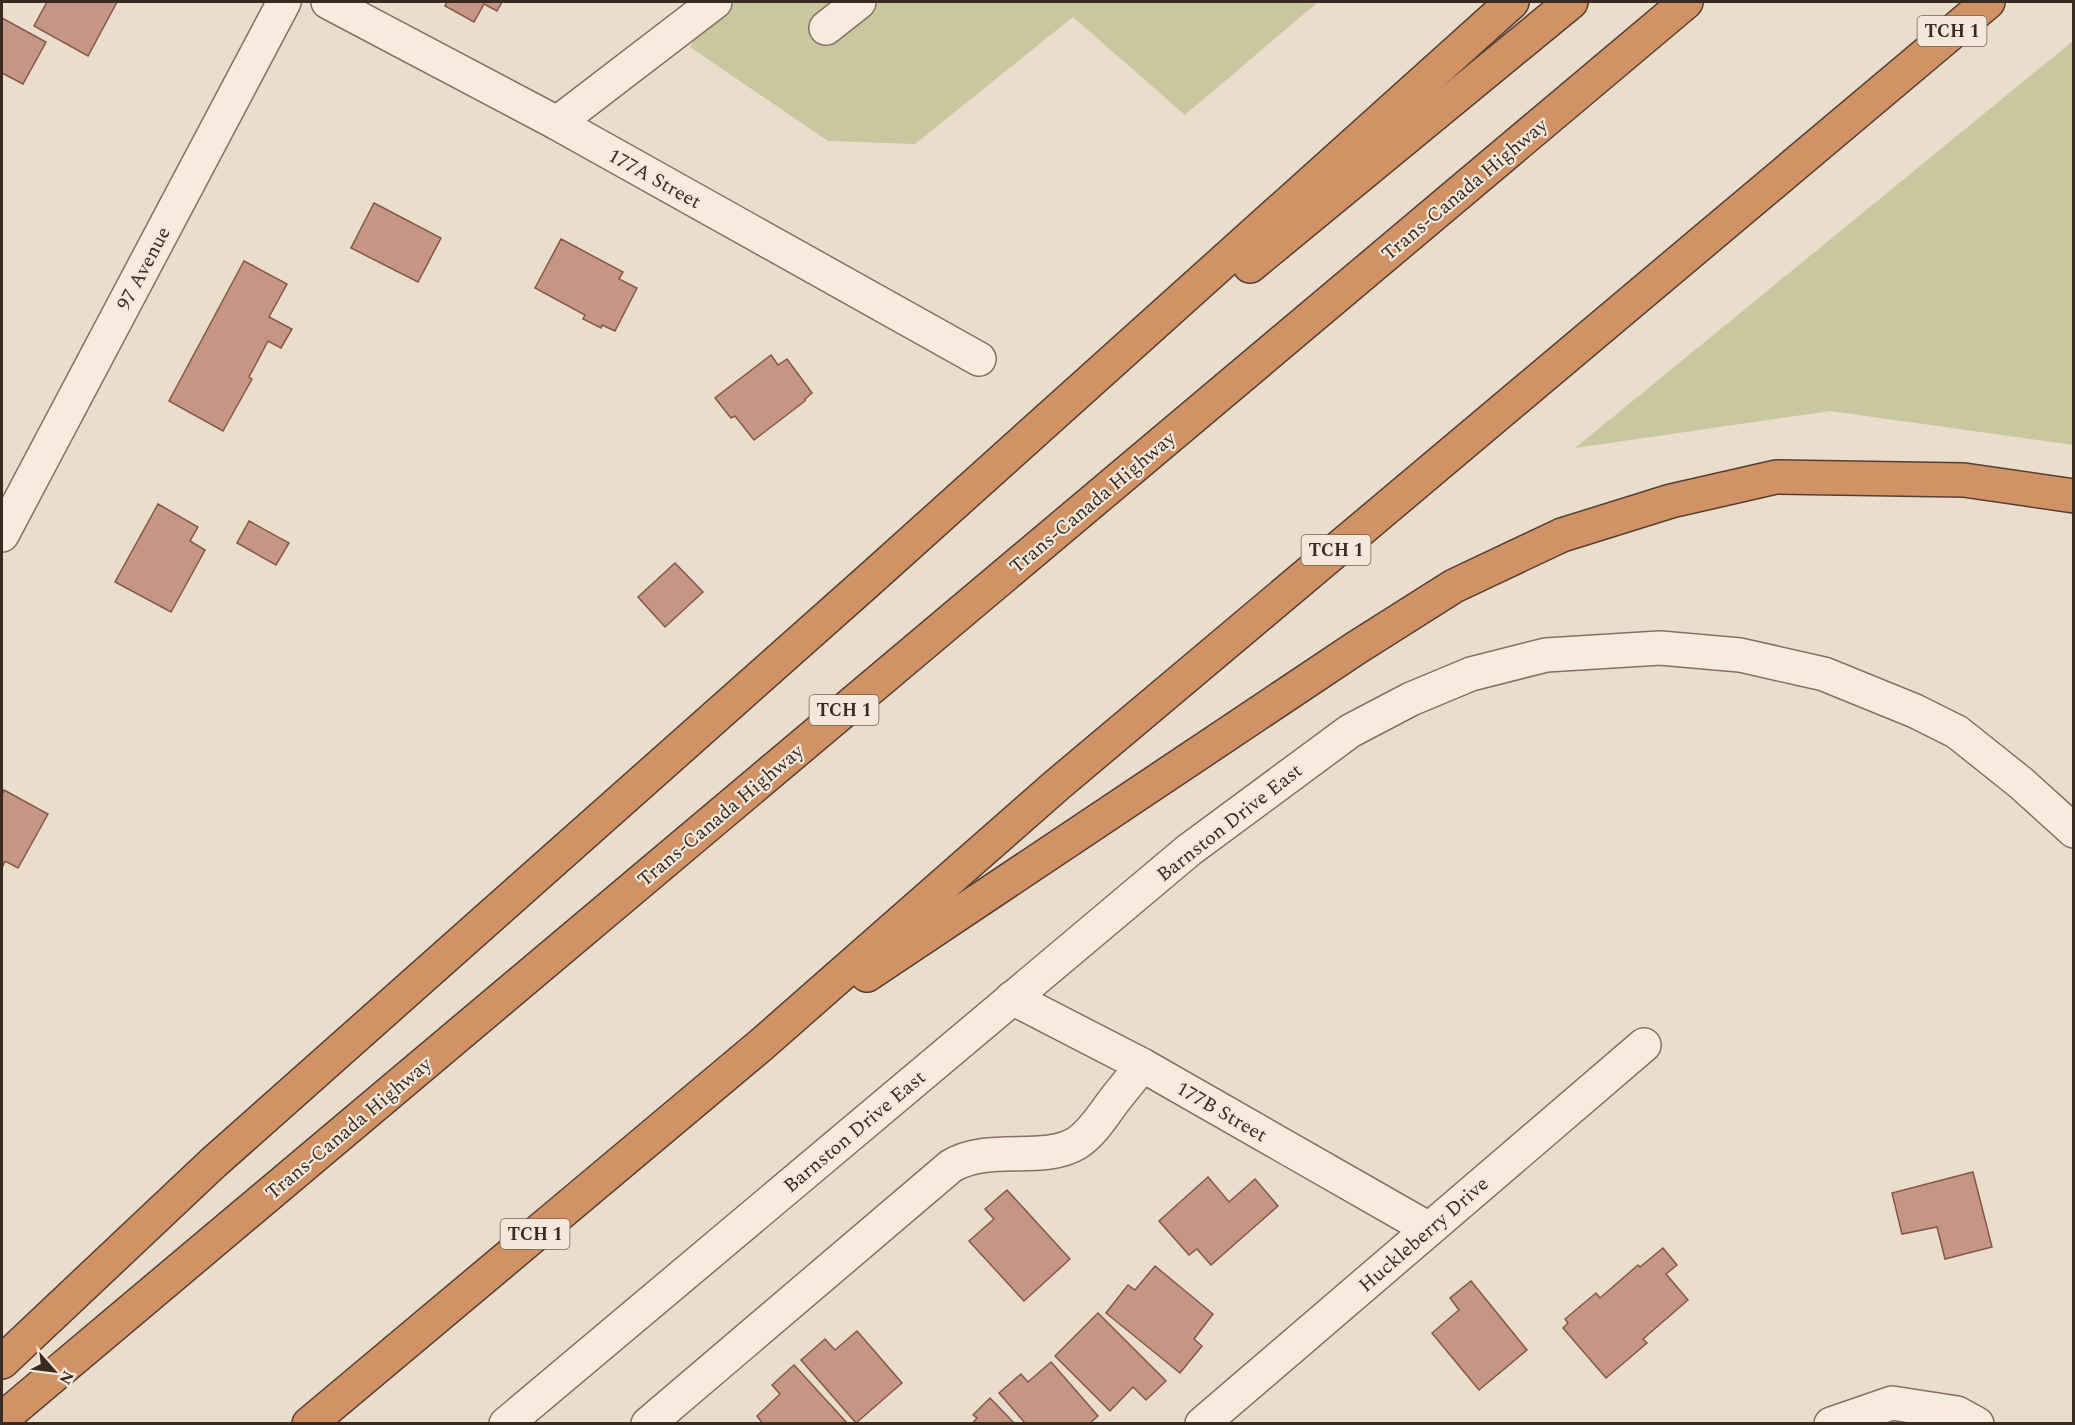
<svg xmlns="http://www.w3.org/2000/svg" width="2075" height="1425" viewBox="0 0 2075 1425" font-family="Spectral,serif">
<style>
.green{fill:#c9c7a0}
.building{fill:#c69685;stroke:#845749;stroke-width:1.5}
.lines{fill:none;stroke-linecap:round;stroke-linejoin:round}
.minor-casing{stroke:#876f61;stroke-width:36}
.highway-casing{stroke:#553f34;stroke-width:36}
.minor{stroke:#f6ebde;stroke-width:33}
.highway{stroke:#d19265;stroke-width:33}
.labels{text-anchor:middle;stroke-width:4.5;stroke-linejoin:round;paint-order:stroke}
.shield{fill:#f3e8da;stroke:#716359;stroke-width:1.5}
.shield-label{font-size:18px;font-weight:bold;fill:#392a22}
.street-label{font-size:20px;fill:#392a22;stroke:#f3e8da}
</style>
<rect width="100%" height="100%" fill="#ebddcb"/>
<g class="green">
<path d="M714,2H1318L1185,115L1073,17L915,144L828,141L690,47Z"/>
<path d="M2073,41V445L1830,411L1575,448Z"/>
</g>
<g class="building">
<path d="M47,2H117L88,56L34,26Z"/>
<path d="M447,2H502L497,11L484,4L474,22L445,6Z"/>
<path d="M2,18L46,42L23,84L2,73Z"/>
<path d="M374,203L441,238L418,282L351,248Z"/>
<path d="M561,239L623,272L619,279L637,288L615,331L602,325L601,328L583,319L585,315L535,288Z"/>
<path d="M244,261L287,284L269,317L292,329L281,348L268,341L249,377L252,379L223,431L169,401Z"/>
<path d="M771,355L778,365L787,359L812,393L805,399V401L754,440L735,416L731,418L715,398Z"/>
<path d="M158,504L198,527L190,541L205,550L171,612L115,582Z"/>
<path d="M249,521L289,543L276,565L237,543Z"/>
<path d="M675,563L703,592L665,627L638,597Z"/>
<path d="M4,790L48,814L18,868L5,861L2,868V795Z"/>
<path d="M1973,1172L1992,1247L1945,1259L1937,1227L1902,1234L1892,1193Z"/>
<path d="M1208,1177L1229,1202L1255,1179L1278,1206L1211,1265L1197,1249L1189,1255L1159,1221Z"/>
<path d="M1007,1190L1070,1259L1024,1301L969,1241L994,1219L985,1209Z"/>
<path d="M1663,1248L1677,1265L1666,1274L1688,1300L1643,1339L1647,1343L1606,1378L1563,1328L1568,1323L1565,1319L1596,1293L1600,1298L1638,1265L1640,1267Z"/>
<path d="M1155,1266L1213,1314L1194,1339L1202,1346L1180,1373L1106,1313L1128,1285L1135,1290Z"/>
<path d="M1471,1281L1527,1350L1479,1390L1432,1333L1459,1310L1450,1298Z"/>
<path d="M1098,1313L1166,1381L1146,1400L1133,1387L1110,1411L1055,1356Z"/>
<path d="M857,1331L902,1383L856,1423L801,1360L825,1339L835,1350Z"/>
<path d="M1051,1362L1098,1416L1089,1424H1026L999,1393L1021,1374L1028,1382Z"/>
<path d="M794,1365L848,1424H763L757,1416L780,1394L772,1385Z"/>
<path d="M990,1398L1015,1424H972L977,1418L973,1415Z"/>
</g>
<g class="lines">
<g class="minor-casing">
<g id="minor">
<path d="M328,2L557,123L979,359"/>
<path d="M826,28L859,2"/>
<path d="M557,123L715,2"/>
<path d="M2,535L284,2"/>
<path d="M1012,998L1142,1065L1429,1229"/>
<path d="M506,1424L1189,850L1350,731L1411,699L1471,674L1546,655L1660,648L1740,655L1824,674L1915,711L1957,732L2021,783L2074,831"/>
<path d="M648,1424L951,1166C989,1143 1043,1164 1077,1143C1093,1133 1105,1112 1116,1098C1125,1087 1134,1076 1142,1065"/>
<path d="M1202,1424L1644,1045"/>
<path d="M1831,1424L1892,1403L1957,1413L1977,1424"/>
</g>
</g>
<g class="highway-casing">
<g id="highway">
<path d="M1250,266L1571,2"/>
<path d="M867,975L1356,648L1454,586L1562,535L1671,501L1776,477L1964,480L2074,496"/>
<path d="M2,1362L213,1163L867,582L1512,2"/>
<path d="M2,1419L1686,2"/>
<path d="M309,1424L761,1045L1057,785L1988,2"/>
</g>
</g>
<use href="#minor" class="minor"/>
<use href="#highway" class="highway"/>
</g>
<g class="labels">
<g class="shield">
<rect x="1917.5" y="16" width="69" height="30" rx="4.5"/>
<rect x="1301.5" y="535" width="69" height="30" rx="4.5"/>
<rect x="809.5" y="695" width="69" height="30" rx="4.5"/>
<rect x="500.5" y="1219" width="69" height="30" rx="4.5"/>
</g>
<g class="shield-label">
<text x="1952" y="37">TCH 1</text>
<text x="1336" y="556">TCH 1</text>
<text x="844" y="716">TCH 1</text>
<text x="535" y="1240">TCH 1</text>
</g>
<g class="street-label">
<text transform="translate(655 178) rotate(29)" y="7">177A Street</text>
<text transform="translate(1464 189) rotate(-40)" y="7">Trans-Canada Highway</text>
<text transform="translate(143 268) rotate(-62)" y="7">97 Avenue</text>
<text transform="translate(1092 502) rotate(-40)" y="7">Trans-Canada Highway</text>
<text transform="translate(720 815) rotate(-40)" y="7">Trans-Canada Highway</text>
<text transform="translate(1229 822) rotate(-38)" y="7">Barnston Drive East</text>
<text transform="translate(1222 1111) rotate(30)" y="7">177B Street</text>
<text transform="translate(348 1128) rotate(-40)" y="7">Trans-Canada Highway</text>
<text transform="translate(854 1131) rotate(-40)" y="7">Barnston Drive East</text>
<text transform="translate(1423 1234) rotate(-41)" y="7">Huckleberry Drive</text>
</g>
</g>
<rect width="2075" height="1425" fill="none" stroke="#392a22" stroke-width="6"/>
<g transform="translate(54 1371) rotate(118)" stroke="#f3e8da" stroke-width="4.5" paint-order="stroke">
<path d="M0-4.5L10 22L0 15L-10 22Z" fill="#392a22"/>
<text y="-9" font-size="16" font-weight="bold" text-anchor="middle" fill="#392a22">N</text>
</g>
</svg>
